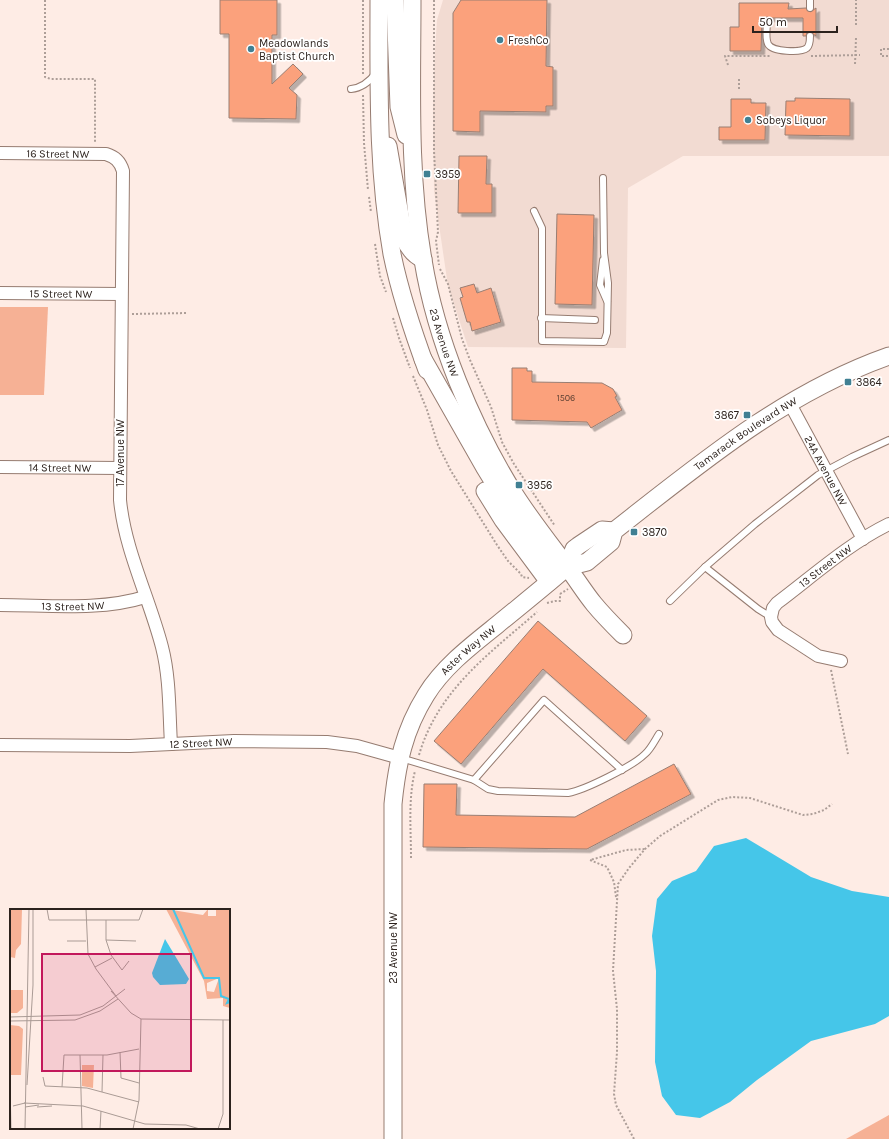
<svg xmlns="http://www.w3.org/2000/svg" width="889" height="1139" viewBox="0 0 889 1139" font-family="Karla,sans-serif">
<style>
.built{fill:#f2dbd2}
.green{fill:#f6b195}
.water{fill:#45c6e9}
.building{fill:#fba17b;stroke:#997e73;filter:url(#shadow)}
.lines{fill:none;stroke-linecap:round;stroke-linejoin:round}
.lane-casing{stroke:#967c71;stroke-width:8}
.street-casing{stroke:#967c71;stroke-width:14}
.secondary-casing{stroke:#967c71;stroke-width:19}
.path{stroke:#ad9e98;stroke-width:2;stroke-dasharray:2 2;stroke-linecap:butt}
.lane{stroke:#fff;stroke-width:6}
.street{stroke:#fff;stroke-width:12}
.secondary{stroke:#fff;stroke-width:17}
.poi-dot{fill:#408093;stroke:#fff;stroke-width:1.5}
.labels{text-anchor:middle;stroke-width:3.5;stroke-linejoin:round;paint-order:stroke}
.number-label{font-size:9px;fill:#604234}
.poi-label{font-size:11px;fill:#2c221d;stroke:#fff;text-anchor:start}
.street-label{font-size:11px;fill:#2c221d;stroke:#fff}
.inset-river{fill:none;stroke:#45c6e9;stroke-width:2}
.inset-road{fill:none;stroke:#aa9b95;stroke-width:1}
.view{fill:#c2185b;fill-opacity:0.15;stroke:#c2185b;stroke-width:2}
.inset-edge{fill:none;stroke:#2c221d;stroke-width:2}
</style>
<defs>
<filter id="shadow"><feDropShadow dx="3.5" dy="3.5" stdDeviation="0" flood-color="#0004"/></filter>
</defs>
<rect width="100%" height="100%" fill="#feece5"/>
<path class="built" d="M443,0H889V156H683L628,188L626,348L468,347L448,286L434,191L433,109L435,50L437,20Z"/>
<g class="green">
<path d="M0,307H48L44,395H0Z"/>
<path d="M889,1115V1139H846Z"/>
</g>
<path class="water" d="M746,838L811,877L852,891L889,897V1016L875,1024L811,1041L757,1080L730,1102L700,1118L676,1115L662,1096L655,1062L656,971L652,936L657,899L672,881L696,871L714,846Z"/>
<g class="building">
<path d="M220,0H277V35H272V84L293,64L303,74L289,88L297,95L296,119L229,118V34H220Z"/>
<path d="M461,0H547L546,66L553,67V106H546V112L480,111V132L453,131V13Z"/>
<path d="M739,3H789L788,9L806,8L810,12L816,8V36L810,32H807L806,36H803V18H770L767,17L762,18L761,51H730V27H739Z"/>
<path d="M795,98L850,99V136L785,135L786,101H795Z"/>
<path d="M731,99H751V103H766L765,140H719V127H731Z"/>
<path d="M459,156H487L486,184H492V213H458Z"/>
<path d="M557,214L594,215L592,305L555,304Z"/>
<path d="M474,284L477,293L491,288L501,322L472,331L470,322H467L460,298L463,297L460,288Z"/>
<path d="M512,368H527V371H532V382L602,383L613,389L617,396L615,397L622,410L591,428L587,422L512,420Z"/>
<path d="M538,621L647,716L625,741L543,669L461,764L434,741Z"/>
<path d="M674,764L691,794L587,849L423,847L424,784H457L456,815L575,817Z"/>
</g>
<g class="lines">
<g class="lane-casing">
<g id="lane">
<path d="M810,8V0"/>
<path d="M767,21C767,28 765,38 768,44C772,52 801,53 807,48C810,45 810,39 810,36"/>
<path d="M351,89C361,88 370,81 376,73"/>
<path d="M534,211L542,228V341L604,342L607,333L608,283L604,253L603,178"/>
<path d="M603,260L600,285L607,301"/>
<path d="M541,318L595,320"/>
<path d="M705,567L758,609L771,617"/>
<path d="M670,601L705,567L755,524L818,475L852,457L889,440"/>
<path d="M401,758L474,780L488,789L498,791L568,793C585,790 633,766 645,754C651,749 655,740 659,734"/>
<path d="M474,780L544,700L622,770"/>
</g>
</g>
<g class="street-casing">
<g id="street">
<path id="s1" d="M0,153L106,154C115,157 120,161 123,171L120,500C125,551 149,597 162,647C170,678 169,711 171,744"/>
<path id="s2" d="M0,293L121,294"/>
<path id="s3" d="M789,402L863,539"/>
<path id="s4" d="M0,467L120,468"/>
<path id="s5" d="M0,605C47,605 101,611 145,597"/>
<path id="s6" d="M841,661L818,656L778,630L772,622L771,617L773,608L777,603C813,576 848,544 889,524"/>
<path id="s7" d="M0,745L130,746L234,741L327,742L357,746L400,758"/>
</g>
</g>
<g class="secondary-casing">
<g id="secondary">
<path d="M379,0C379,85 377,169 392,254C400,293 413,332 427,370"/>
<path d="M395,0L399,107L406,135"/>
<path id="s8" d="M412,0C412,86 408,174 423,260C436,340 472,426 515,495C531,520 550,544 568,568C577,580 585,593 594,604C603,615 613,625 623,635"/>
<path d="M388,146L404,238C408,247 413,255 423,259"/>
<path id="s9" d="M423,359L485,468L520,525L541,553L551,562L557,566L567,567L587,562L611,542L614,531C701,463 784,393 889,356"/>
<path d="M485,491L503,520L549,582"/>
<path d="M567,567L574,549L578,546L602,530L614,531"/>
<path id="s10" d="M393,1139V804C397,764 404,730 426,695C443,667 472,645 497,625C520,606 544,587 567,567"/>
</g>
</g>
<g class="path">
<path d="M45,0V77L51,79H95V143"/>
<path d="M363,0V74"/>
<path d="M434,0V151L438,232L436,241L439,265"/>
<path d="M856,25V0"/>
<path d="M889,49H881V56H889"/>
<path d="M811,56L860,55"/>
<path d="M855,64L856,38"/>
<path d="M728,65L725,56H771"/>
<path d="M739,89V79"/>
<path d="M363,95L364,143L368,190"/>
<path d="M369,197L371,212"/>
<path d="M375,244L380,276L386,292"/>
<path d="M440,269L448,284L462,339L470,360L491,407L502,442L514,464L555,526"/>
<path d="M132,314L187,313"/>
<path d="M393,318L399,338L410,368"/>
<path d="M413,376L427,410L438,445L451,471L497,545L508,561L521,574L522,577L529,578"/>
<path d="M560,594L568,589"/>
<path d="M547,603L555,601H560V594"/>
<path d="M831,670L848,754"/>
<path d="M419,755C438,690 489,654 537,612"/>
<path d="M411,858C411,829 408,799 415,771"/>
<path d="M616,897L614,882L607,867L590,860L626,850L645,849"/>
<path d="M634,1139L616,1105L614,1094L617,1052V1009L613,971L618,884L629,868L645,849L660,836L718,800L732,797L750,798L803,815L813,814L824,810L832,804"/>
</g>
<use href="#lane" class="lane"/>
<use href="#street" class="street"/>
<use href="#secondary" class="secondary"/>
</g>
<g class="poi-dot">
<circle cx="500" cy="40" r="4"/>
<circle cx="251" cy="49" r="4"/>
<circle cx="748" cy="120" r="4"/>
<rect x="423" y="170" width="8" height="8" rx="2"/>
<rect x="844" y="378" width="8" height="8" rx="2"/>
<rect x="743" y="411" width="8" height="8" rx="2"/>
<rect x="515" y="481" width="8" height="8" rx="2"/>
<rect x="630" y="528" width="8" height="8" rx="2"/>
</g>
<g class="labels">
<g class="number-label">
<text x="566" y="401">1506</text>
</g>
<g class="poi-label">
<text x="508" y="44">FreshCo</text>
<text x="259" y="47">Meadowlands<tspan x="259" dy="13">Baptist Church</tspan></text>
<text x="756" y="124">Sobeys Liquor</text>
<text x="435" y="178">3959</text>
<text x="856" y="386">3864</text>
<text x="739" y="419" text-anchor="end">3867</text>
<text x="527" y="489">3956</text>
<text x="642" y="536">3870</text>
</g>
<g class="street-label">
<text dy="4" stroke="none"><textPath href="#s1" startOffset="58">16 Street NW</textPath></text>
<text dy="4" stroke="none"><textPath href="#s2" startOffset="61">15 Street NW</textPath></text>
<text dy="4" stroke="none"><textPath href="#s8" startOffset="346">23 Avenue NW</textPath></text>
<text dy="4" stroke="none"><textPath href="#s9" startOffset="485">Tamarack Boulevard NW</textPath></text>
<text transform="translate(120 453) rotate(-90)" y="4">17 Avenue NW</text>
<text dy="4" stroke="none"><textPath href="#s4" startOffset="60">14 Street NW</textPath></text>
<text dy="4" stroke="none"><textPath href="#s3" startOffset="78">24A Avenue NW</textPath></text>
<text dy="4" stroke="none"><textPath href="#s6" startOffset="163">13 Street NW</textPath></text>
<text dy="4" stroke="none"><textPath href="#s5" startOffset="73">13 Street NW</textPath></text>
<text dy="4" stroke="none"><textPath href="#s10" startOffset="512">Aster Way NW</textPath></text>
<text dy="4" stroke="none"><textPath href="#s7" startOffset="201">12 Street NW</textPath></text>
<text transform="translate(393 948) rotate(-90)" y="4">23 Avenue NW</text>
</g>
</g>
<g transform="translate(10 909)">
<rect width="220" height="220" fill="#feece5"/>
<path d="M0,0H12L11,35L6,41L5,49L0,48ZM156,0L193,6L198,0V7H206V1H220V99L213,97V89L197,90L194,72ZM209,69L204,83L197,82V74ZM0,81H13V99L7,104H0ZM0,116L9,117L13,120L11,166H0ZM72,156H84L83,179L72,177Z" fill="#f6b195" fill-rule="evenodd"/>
<path d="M155,30L179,70L176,75L150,76L143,68L142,64Z" fill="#45c6e9"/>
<path class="inset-river" d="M163,0L194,69H209L211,87L219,90L217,94L220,93"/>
<path class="inset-road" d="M37,0L39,11H129L133,0M76,0L78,45L86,60L106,87M96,11V31L101,46L112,61L119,52M96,31L126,32M57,32H76M85,58L102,49M101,82L121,104L131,110L220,111M0,108L70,106L93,97L115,80M0,112L65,111L90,102L108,90M110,143L111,169L129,174M70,146L72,220M33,168L35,177L77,179L129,193M17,176L23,76V0M0,177L1,220M52,178L54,146H97L129,140M92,183L93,146M14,194L73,197L135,215L176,216L190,220M3,197L15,194M15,198L29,196M27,198L42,197M15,220L19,0M90,220L91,202M123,220L129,191L131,110M208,220L213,205V111"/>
<path class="view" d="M32,45H181V162H32Z"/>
<rect width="220" height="220" class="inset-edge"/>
</g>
<path d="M753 26v6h84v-6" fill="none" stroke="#2c221d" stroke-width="2"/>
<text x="759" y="26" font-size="12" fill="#2c221d" stroke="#ffffff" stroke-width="3" paint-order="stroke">50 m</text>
</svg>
